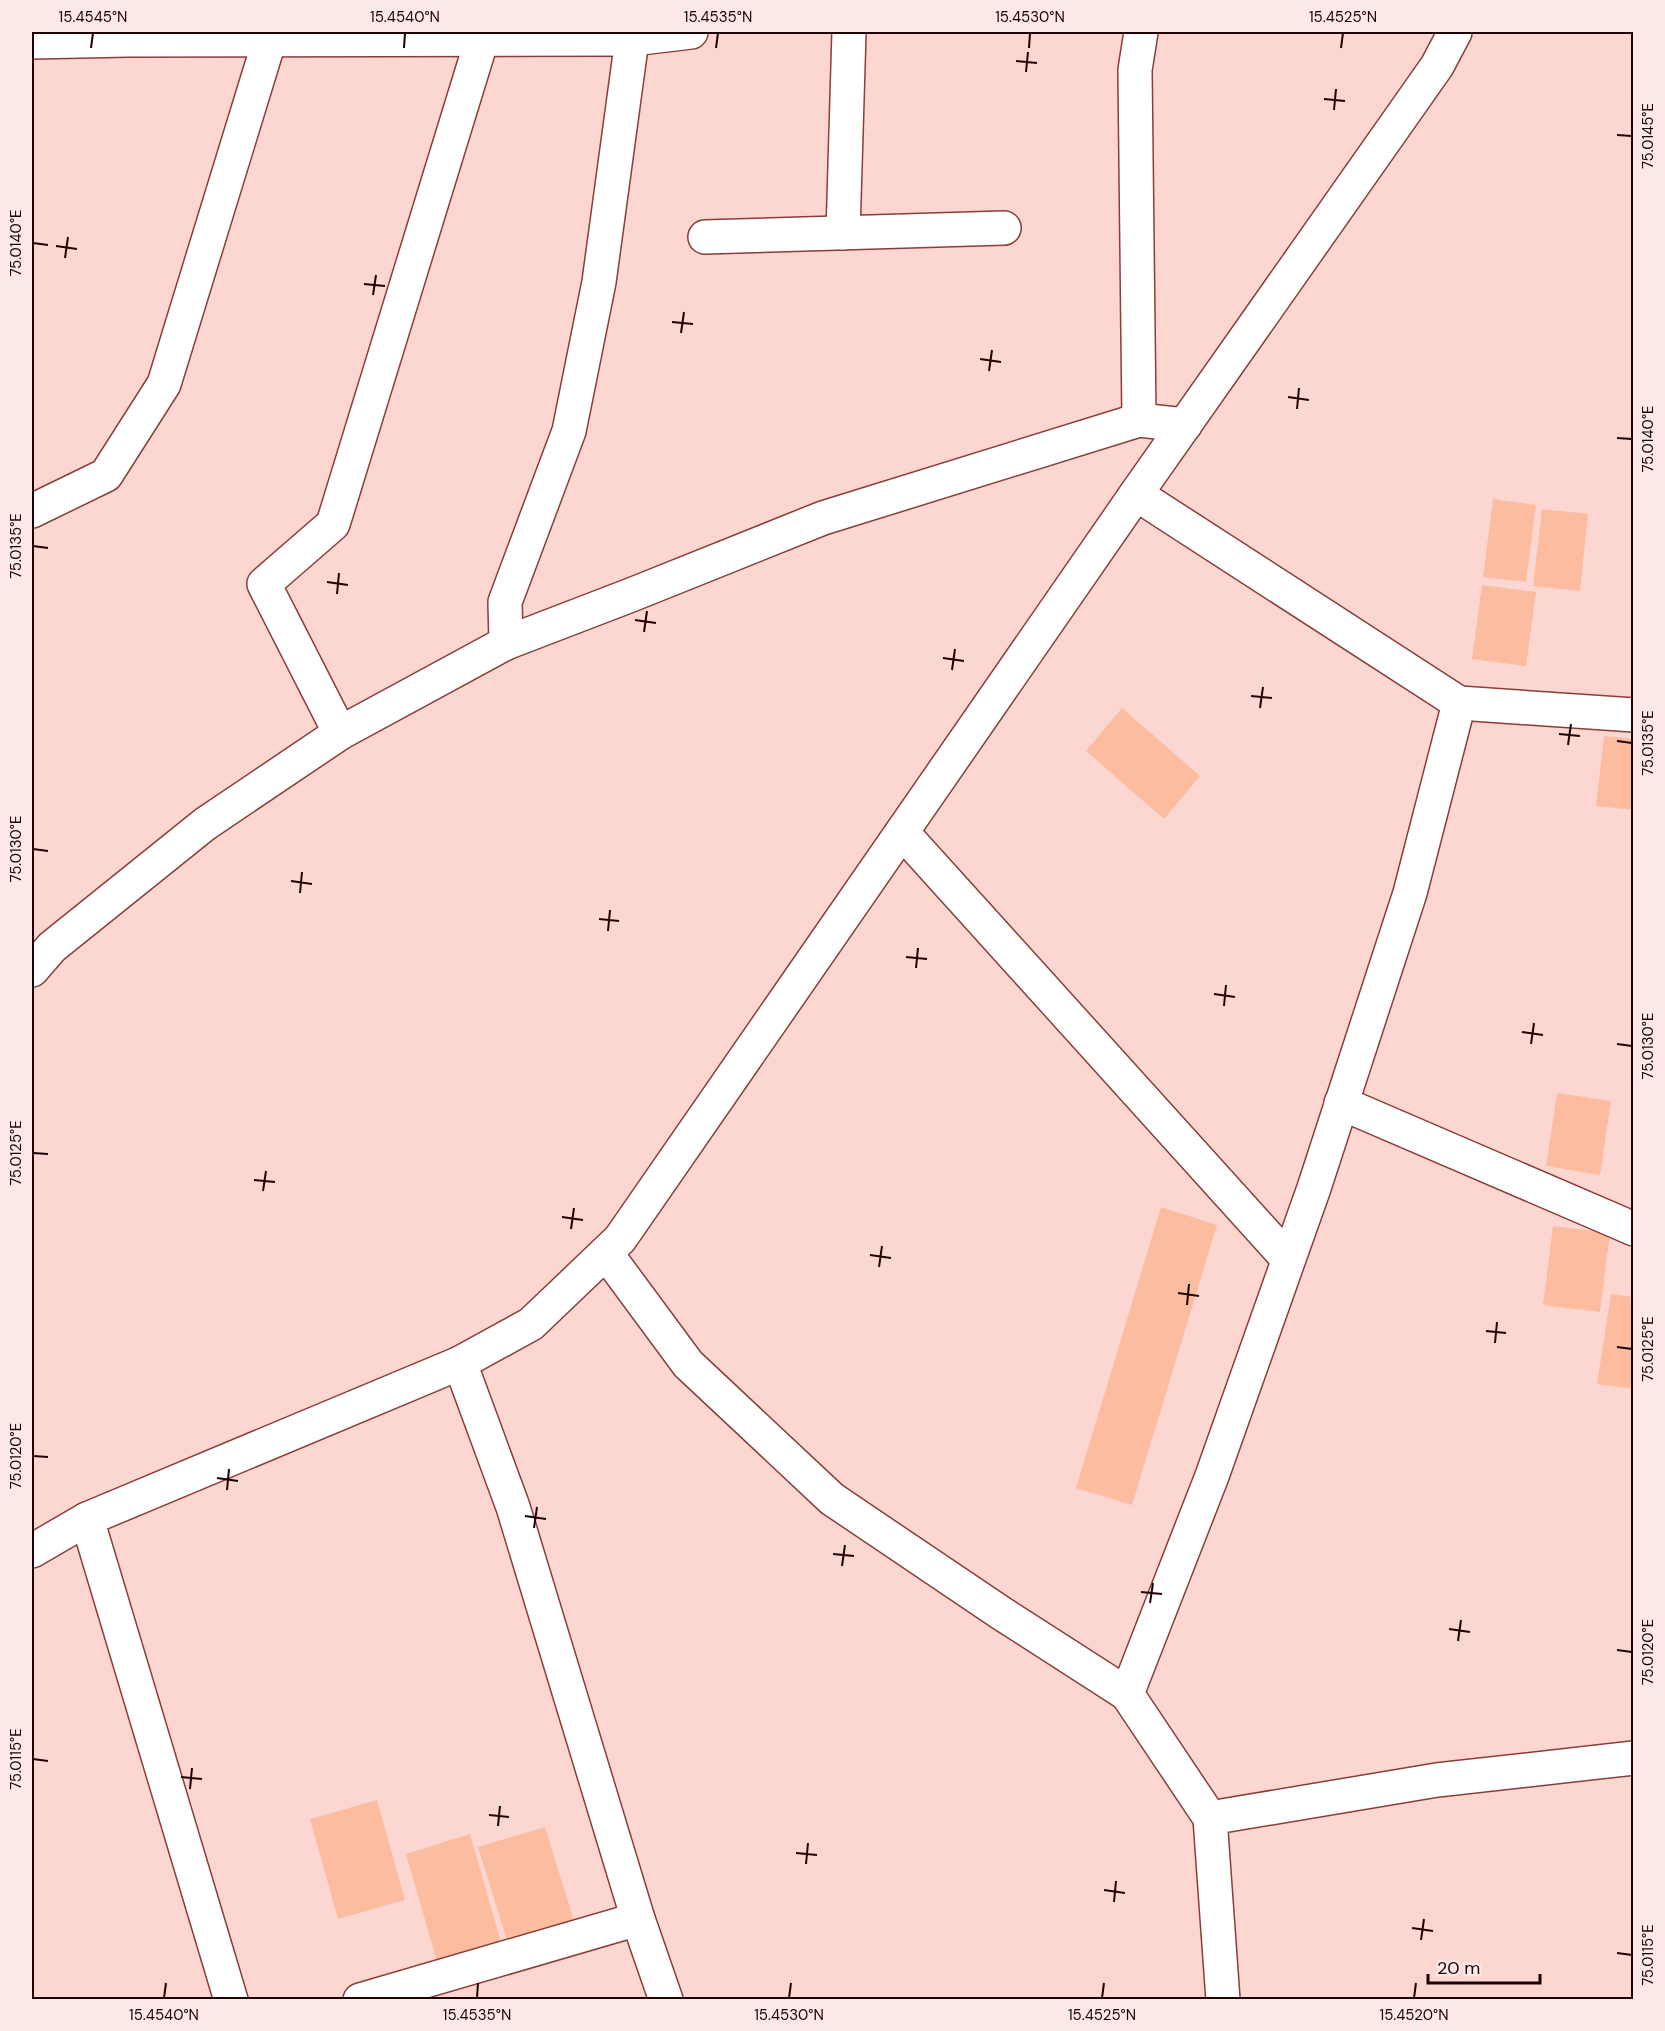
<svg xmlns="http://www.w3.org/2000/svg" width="1665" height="2031" viewBox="0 0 1665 2031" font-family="'DM Sans',sans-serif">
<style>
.building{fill:#fcbc9f}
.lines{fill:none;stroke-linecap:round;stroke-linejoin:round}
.minor-casing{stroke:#8a3d39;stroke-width:36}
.minor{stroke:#fff;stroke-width:33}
.ticks{fill:none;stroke:#1e0203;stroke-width:2}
.neatline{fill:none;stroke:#1e0203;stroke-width:2}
.ticks-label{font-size:15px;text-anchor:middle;fill:#1e0203}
</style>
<rect width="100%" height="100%" fill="#fcd7d2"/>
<g class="building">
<path d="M1493,499L1536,505L1526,582L1483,577Z"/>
<path d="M1542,509L1588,514L1580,591L1533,586Z"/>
<path d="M1482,585L1536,592L1526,666L1472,659Z"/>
<path d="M1122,708L1200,776L1164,819L1086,751Z"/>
<path d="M1604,736L1634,739V810L1596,806Z"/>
<path d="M1557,1093L1611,1101L1600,1175L1546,1166Z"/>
<path d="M1161,1207L1217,1225L1132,1505L1076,1488Z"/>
<path d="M1553,1226L1610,1233L1600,1312L1543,1305Z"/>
<path d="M1611,1294L1634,1297V1389L1597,1384Z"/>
<path d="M377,1800L405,1900L338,1919L310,1819Z"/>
<path d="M545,1827L575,1924L508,1944L478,1847Z"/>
<path d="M470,1834L502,1946L438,1965L406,1854Z"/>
</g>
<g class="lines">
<g class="minor-casing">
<g id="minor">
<path d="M32,42L128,40L633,39L691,32"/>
<path d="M843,233L849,32"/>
<path d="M705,237L1004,228"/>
<path d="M1139,420L1135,70L1141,32"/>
<path d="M1136,494L1459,703"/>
<path d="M32,511L106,475L164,384L272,32"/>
<path d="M506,643L505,602L569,431L599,282L633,32"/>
<path d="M340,733L264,584L333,524L482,39"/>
<path d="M902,832L1288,1259"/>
<path d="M32,970L52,947L205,824L340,733L506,643L631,595L823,518L1139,420L1185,425"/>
<path d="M1341,1103L1634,1229"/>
<path d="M606,1253L688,1364L832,1499L1001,1613L1127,1694"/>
<path d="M460,1363L513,1507L638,1919L666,2000"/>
<path d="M87,1519L231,2000"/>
<path d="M32,1551L87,1519L460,1363L531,1324L620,1239L1136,494L1437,66L1455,32"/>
<path d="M1210,1818L1127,1694L1212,1476L1314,1188L1410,893L1459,703L1634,715"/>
<path d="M360,2000L638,1919"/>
<path d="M1223,2000L1210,1818L1437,1780L1634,1758"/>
</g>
</g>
<use href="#minor" class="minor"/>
</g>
<path class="ticks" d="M91,48L93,33M404,48L405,33M716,48L718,33M1029,48L1030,33M1341,48L1343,33M1016,61L1037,63M1026,72L1028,52M1324,99L1345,101M1334,110L1336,89M1617,135L1632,136M33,243L48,245M56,246L77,249M65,258L68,237M364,284L385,286M373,295L376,275M672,322L693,324M681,333L684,312M980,359L1001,362M989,371L992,350M1288,397L1309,400M1297,409L1299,388M1617,438L1632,439M33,546L48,548M327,582L348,585M337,594L339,573M635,620L656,623M644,632L647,611M943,658L964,661M952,670L955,649M1251,696L1272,698M1260,708L1263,687M1559,734L1580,736M1617,741L1632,743M1568,745L1571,724M33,849L48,851M291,881L312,884M300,893L302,872M599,919L619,921M608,931L610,910M906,957L927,959M916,968L918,948M1214,994L1235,997M1224,1006L1226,985M1522,1032L1543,1035M1531,1044L1534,1023M1617,1044L1632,1046M33,1153L48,1154M254,1180L275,1182M263,1191L266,1171M562,1217L583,1220M571,1229L574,1208M870,1255L891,1258M879,1267L882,1246M1178,1293L1199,1296M1187,1305L1189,1284M1486,1331L1506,1333M1495,1343L1497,1322M1617,1347L1632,1349M33,1456L48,1457M217,1478L238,1481M227,1490L229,1469M525,1516L546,1519M534,1528L537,1507M833,1554L854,1556M842,1566L845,1545M1141,1592L1162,1594M1150,1603L1153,1583M1449,1629L1470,1632M1458,1641L1461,1620M1617,1650L1632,1652M33,1759L48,1761M181,1777L202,1779M190,1789L192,1768M489,1815L509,1817M498,1826L500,1806M796,1853L817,1855M806,1864L808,1843M1104,1890L1125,1893M1114,1902L1116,1881M1412,1928L1433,1931M1421,1940L1424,1919M1617,1953L1632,1955M164,1998L166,1983M477,1998L478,1983M789,1998L791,1983M1102,1998L1104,1983M1414,1998L1416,1983"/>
<rect width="1665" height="2031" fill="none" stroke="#fce9e7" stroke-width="66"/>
<path d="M1428 1974v9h112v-9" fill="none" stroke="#1e0203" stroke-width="3"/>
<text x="1437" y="1974" font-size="18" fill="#1e0203" stroke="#fce9e7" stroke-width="4.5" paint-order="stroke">20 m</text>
<rect x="33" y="33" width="1599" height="1965" class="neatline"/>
<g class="ticks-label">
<text x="93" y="22">15.4545°N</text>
<text x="405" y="22">15.4540°N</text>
<text x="718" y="22">15.4535°N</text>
<text x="1030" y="22">15.4530°N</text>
<text x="1343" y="22">15.4525°N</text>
<text transform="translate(1648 136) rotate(-90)" y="5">75.0145°E</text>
<text transform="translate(16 243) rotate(-90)" y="5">75.0140°E</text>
<text transform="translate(1648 439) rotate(-90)" y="5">75.0140°E</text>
<text transform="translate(16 546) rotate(-90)" y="5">75.0135°E</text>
<text transform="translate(1648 743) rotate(-90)" y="5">75.0135°E</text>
<text transform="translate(16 849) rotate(-90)" y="5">75.0130°E</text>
<text transform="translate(1648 1046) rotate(-90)" y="5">75.0130°E</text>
<text transform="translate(16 1153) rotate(-90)" y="5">75.0125°E</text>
<text transform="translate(1648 1349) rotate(-90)" y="5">75.0125°E</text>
<text transform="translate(16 1456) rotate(-90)" y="5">75.0120°E</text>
<text transform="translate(1648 1652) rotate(-90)" y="5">75.0120°E</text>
<text transform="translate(16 1759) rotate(-90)" y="5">75.0115°E</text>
<text transform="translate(1648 1955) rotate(-90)" y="5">75.0115°E</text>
<text x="164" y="2020">15.4540°N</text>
<text x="477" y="2020">15.4535°N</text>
<text x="789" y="2020">15.4530°N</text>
<text x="1102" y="2020">15.4525°N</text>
<text x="1414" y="2020">15.4520°N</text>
</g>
</svg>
